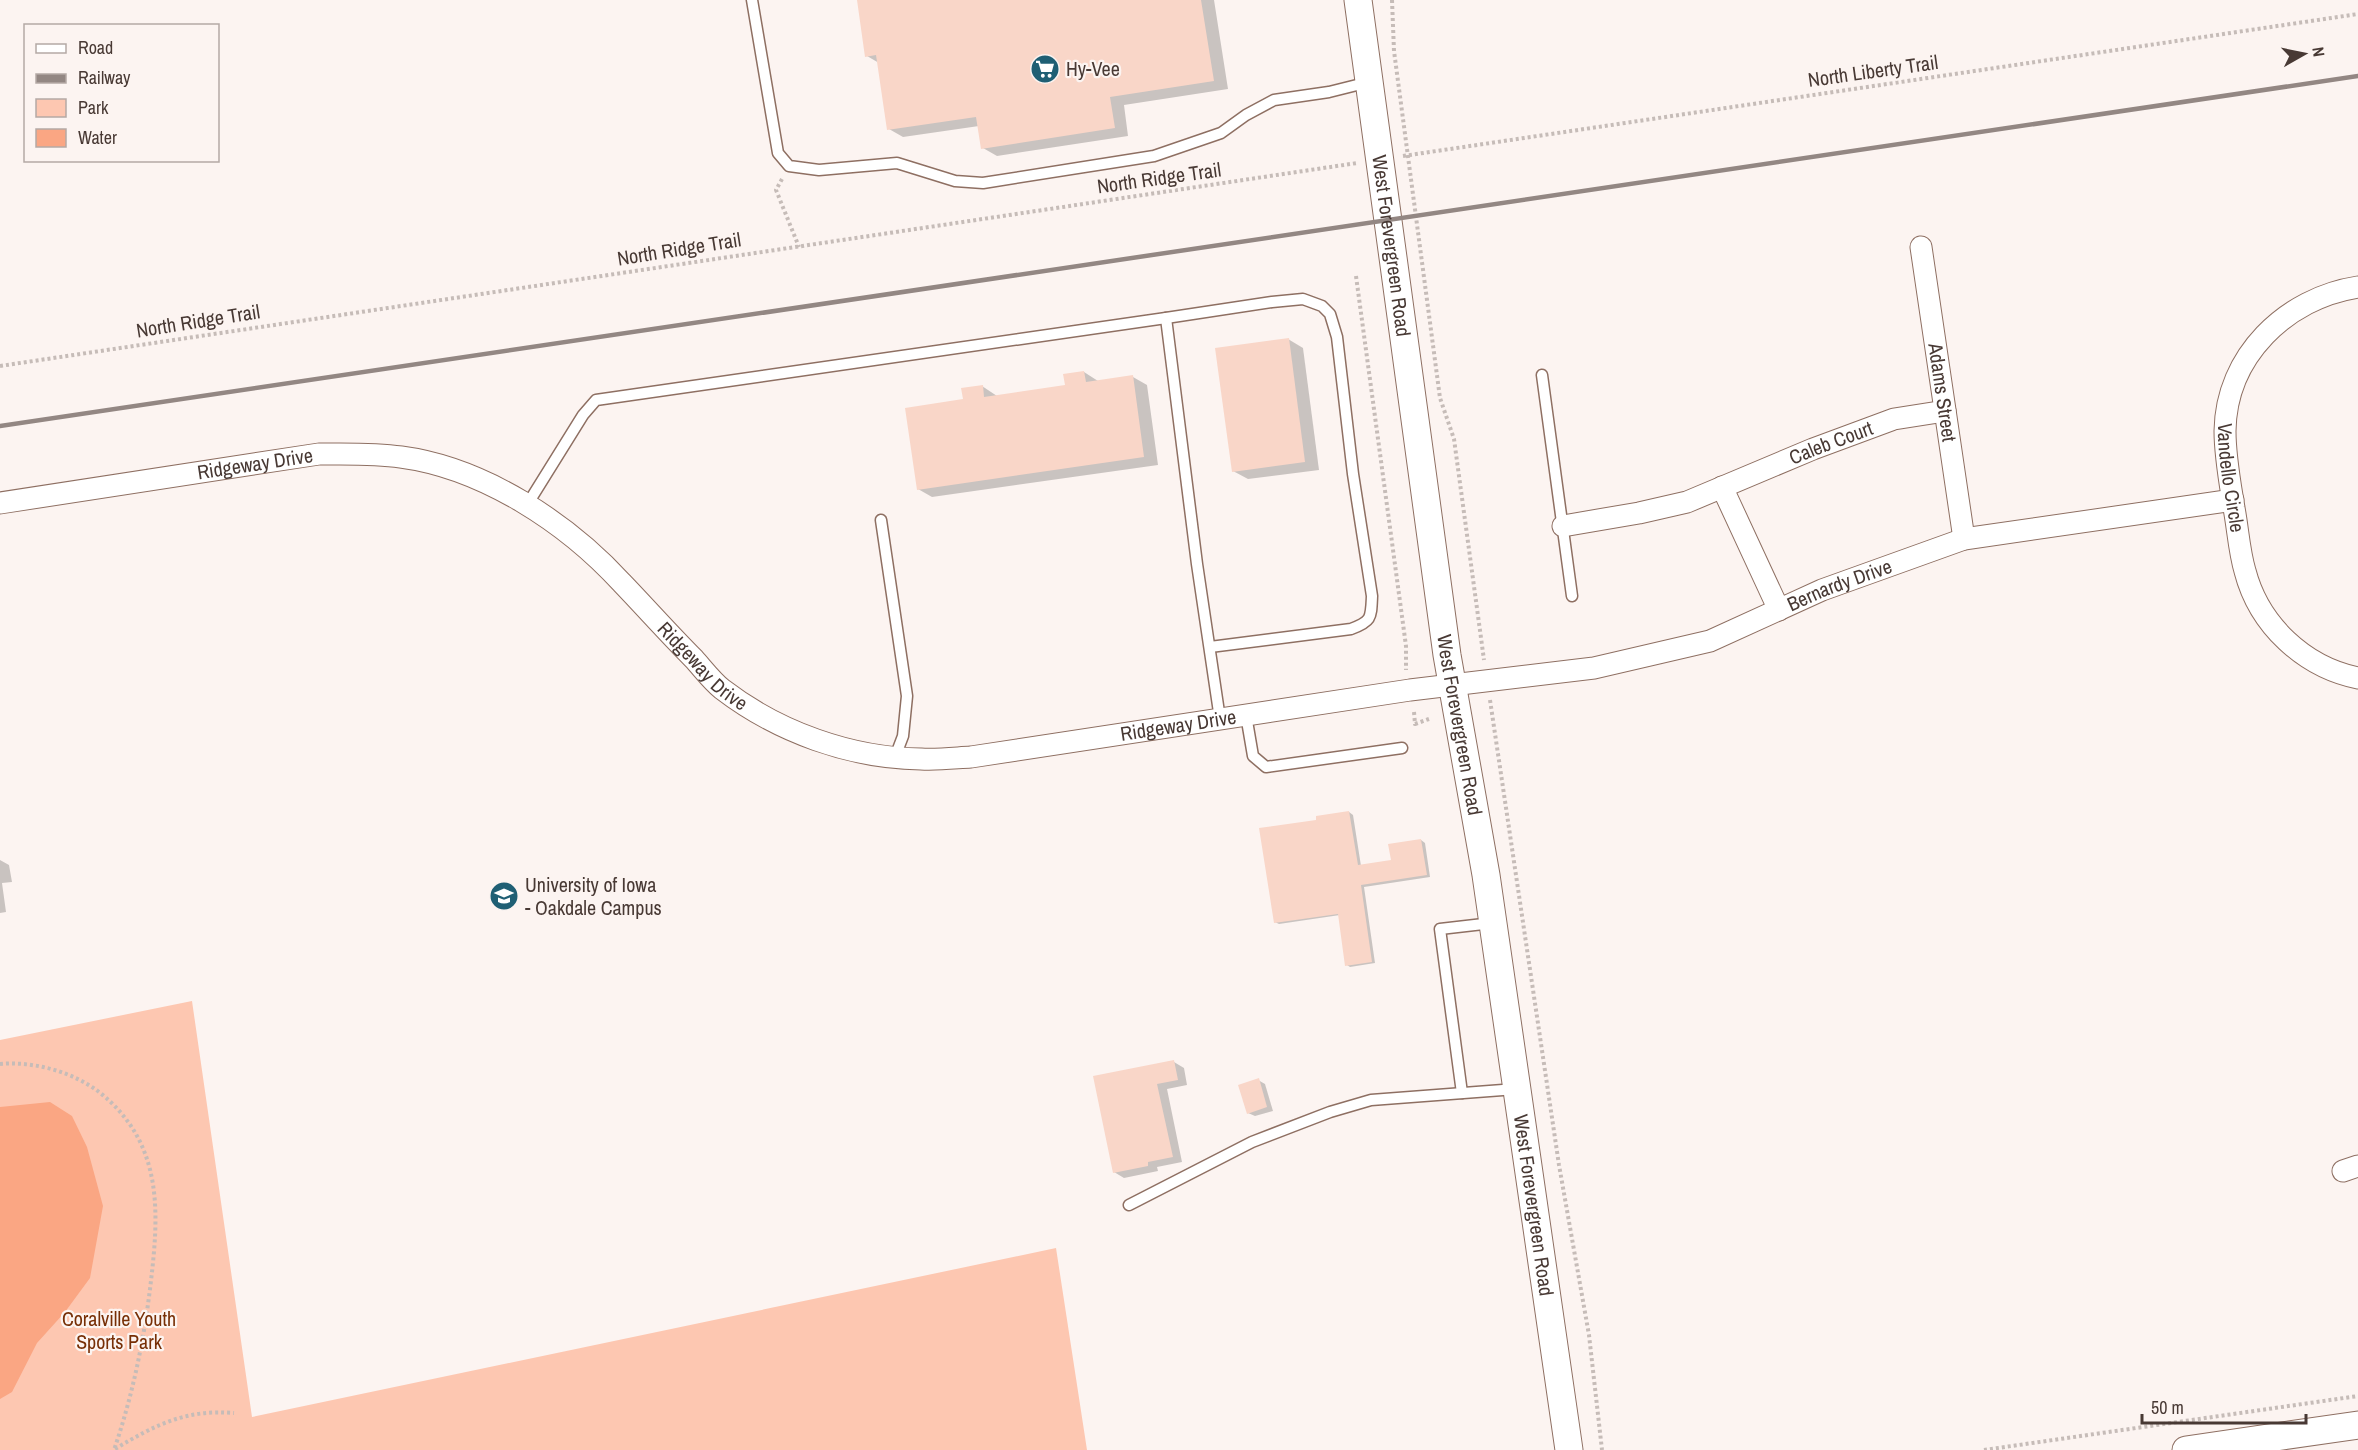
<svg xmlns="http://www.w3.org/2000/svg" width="2358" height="1450" viewBox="0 0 2358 1450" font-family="'Archivo Narrow',sans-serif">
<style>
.green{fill:#fdc7b1}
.water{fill:#faa683}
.shadow{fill:#0003}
.building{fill:#f9d6c8}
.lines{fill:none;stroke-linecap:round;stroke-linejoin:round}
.service-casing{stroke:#8e6f62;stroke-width:13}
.minor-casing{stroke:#8e6f62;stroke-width:23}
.tertiary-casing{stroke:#8e6f62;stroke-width:29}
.path{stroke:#c6bcb8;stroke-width:4;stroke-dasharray:3 3;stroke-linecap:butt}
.service{stroke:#fff;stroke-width:10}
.minor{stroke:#fff;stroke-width:21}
.tertiary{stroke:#fff;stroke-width:27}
.rail{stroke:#938783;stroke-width:4.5}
.labels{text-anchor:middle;stroke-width:4.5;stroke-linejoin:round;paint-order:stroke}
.poi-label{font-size:20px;fill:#483934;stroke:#fcf4f1;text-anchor:start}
.street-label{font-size:20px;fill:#483934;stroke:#fcf4f1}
.park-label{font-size:20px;fill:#772f06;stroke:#fcf4f1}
</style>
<rect width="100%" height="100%" fill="#fcf4f1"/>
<path class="green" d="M192,1001L252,1417L1056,1248L1087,1450H0V1040Z"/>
<path class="water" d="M50,1102L72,1116L87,1147L103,1206L90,1278L65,1312L37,1343L12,1392L0,1399V1107Z"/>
<g class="shadow">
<path d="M858,0H1214L1228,89L1124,105L1128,136L997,156L983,148L979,126L903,137L889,129L879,63L867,56Z"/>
<path d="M1288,339L1303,348L1319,470L1248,479L1233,471Z"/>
<path d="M1084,372L1098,381L1133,377L1147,385L1158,465L932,497L918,489L964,401L982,386L997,396L1067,386Z"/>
<path d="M1349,812L1353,815L1361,866L1393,862L1421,840L1425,843L1430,877L1364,887L1375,963L1350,967L1347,965L1340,915L1279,924L1275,922L1318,821Z"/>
<path d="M0,860L9,865L12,882L2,883L6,912L0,913Z"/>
<path d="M1174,1062L1184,1068L1187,1085L1167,1089L1182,1162L1157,1167L1158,1171L1124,1178L1114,1172L1095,1077Z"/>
<path d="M1258,1080L1265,1084L1273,1111L1255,1116L1248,1113Z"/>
</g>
<g class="building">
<path d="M857,0H1201L1214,81L1110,97L1115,128L981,149L976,117L887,130L876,55L865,57Z"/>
<path d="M1289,338L1305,462L1232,472L1215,348Z"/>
<path d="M1084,371L1086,382L1133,375L1144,457L917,490L905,408L963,399L961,388L983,385L984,397L1065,385L1063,374Z"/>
<path d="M1349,811L1358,865L1391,860L1388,844L1421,839L1427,875L1361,885L1372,962L1345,966L1338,914L1274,923L1259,828L1316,820V816Z"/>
<path d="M1174,1060L1178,1080L1157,1084L1173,1157L1148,1162V1166L1113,1173L1093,1076Z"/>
<path d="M1259,1078L1267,1107L1247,1114L1238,1085Z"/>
</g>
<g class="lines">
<g class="service-casing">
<g id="service">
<path d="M752,0L778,153L789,166L819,170L897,163L955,181L983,183L1154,156L1221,133L1246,115L1274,100L1329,92L1369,82"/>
<path d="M1166,318L1272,302L1303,299L1322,306L1330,314L1337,337L1353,474L1372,596C1371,618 1372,621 1351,629L1210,647"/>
<path d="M1542,375L1572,596"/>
<path d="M527,505L583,415L596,400L1166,318L1197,564L1220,719"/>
<path d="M881,520L907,696L903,736L895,757"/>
<path d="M1246,715L1253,756L1266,767L1402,748"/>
<path d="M1462,1093L1440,929L1492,923"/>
<path d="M1129,1205L1252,1142L1330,1112L1371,1100L1516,1089"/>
</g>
</g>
<g class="minor-casing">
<g id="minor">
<path id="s1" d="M1921,247L1964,539"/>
<path id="s2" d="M2358,287C2286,298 2226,356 2225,431C2225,457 2230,483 2234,508C2238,529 2239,551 2245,571C2259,625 2304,667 2358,678"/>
<path d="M1722,487L1779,610"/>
<path id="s3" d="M0,503L319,454C347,454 374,453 401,457C484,468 567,523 622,583C646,608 669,634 694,659C703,669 712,681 722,689C778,732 850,758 921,759C937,760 954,758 971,757L1410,690L1594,668L1710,641L1822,590L1964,539L2233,500"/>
<path id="s4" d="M1563,526L1639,513L1687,502L1813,449L1894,419L1945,411"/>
<path d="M2343,1171L2358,1166"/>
</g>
</g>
<g class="tertiary-casing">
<g id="tertiary">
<path id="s5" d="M1358,0L1447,655L1486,875L1569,1450"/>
<path d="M2186,1450L2358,1425"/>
</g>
</g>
<g class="path">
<path d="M1392,0L1394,51L1438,383L1440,398L1454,439L1484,660"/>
<path d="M1403,156L2358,14"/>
<path d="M782,179L776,190L799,247"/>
<path d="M1356,276L1406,646V670"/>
<path d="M0,366L1357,163"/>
<path d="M1490,700L1559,1165L1589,1335L1602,1450"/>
<path d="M1414,712L1415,724L1429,719"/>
<path d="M0,1064C34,1061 73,1072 99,1092C165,1144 159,1215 150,1289C143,1345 132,1397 114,1450"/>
<path d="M115,1449C155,1425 186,1409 234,1413"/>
<path d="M1984,1450L2358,1396"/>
</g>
<use href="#service" class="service"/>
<use href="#minor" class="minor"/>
<use href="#tertiary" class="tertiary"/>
<path class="rail" d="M0,426L2358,76"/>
</g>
<defs>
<g id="supermarket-disc" transform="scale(1.5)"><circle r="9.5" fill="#1f5f74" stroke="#fcf4f1"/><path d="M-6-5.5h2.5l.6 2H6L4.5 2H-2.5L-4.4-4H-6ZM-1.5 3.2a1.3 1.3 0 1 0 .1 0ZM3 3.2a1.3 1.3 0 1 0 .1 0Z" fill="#fff"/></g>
<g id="university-disc" transform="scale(1.5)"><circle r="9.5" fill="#1f5f74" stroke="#fcf4f1"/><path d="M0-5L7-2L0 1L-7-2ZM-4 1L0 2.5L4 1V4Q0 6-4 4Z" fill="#fff"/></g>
</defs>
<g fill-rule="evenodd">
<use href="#supermarket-disc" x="1045" y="69"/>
<use href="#university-disc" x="504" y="896"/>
</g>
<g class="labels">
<g class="poi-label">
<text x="1066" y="76">Hy-Vee</text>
<text x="525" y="892">University of Iowa<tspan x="525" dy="23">- Oakdale Campus</tspan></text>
</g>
<g class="street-label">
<text transform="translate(1873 71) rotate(-8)" y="7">North Liberty Trail</text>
<text transform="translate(1159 178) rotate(-8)" y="7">North Ridge Trail</text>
<text dy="7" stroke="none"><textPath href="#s5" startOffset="248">West Forevergreen Road</textPath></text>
<text transform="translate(679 249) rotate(-9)" y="7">North Ridge Trail</text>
<text transform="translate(198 321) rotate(-9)" y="7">North Ridge Trail</text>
<text dy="7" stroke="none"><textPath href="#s1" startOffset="147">Adams Street</textPath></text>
<text dy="7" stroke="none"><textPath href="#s4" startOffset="282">Caleb Court</textPath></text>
<text dy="7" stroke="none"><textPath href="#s3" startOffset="258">Ridgeway Drive</textPath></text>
<text dy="7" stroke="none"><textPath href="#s2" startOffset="260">Vandello Circle</textPath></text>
<text dy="7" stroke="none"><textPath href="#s3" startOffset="1964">Bernardy Drive</textPath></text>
<text dy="7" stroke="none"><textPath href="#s3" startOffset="780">Ridgeway Drive</textPath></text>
<text dy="7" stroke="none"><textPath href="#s3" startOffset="1284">Ridgeway Drive</textPath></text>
<text dy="7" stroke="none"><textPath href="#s5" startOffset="732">West Forevergreen Road</textPath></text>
<text dy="7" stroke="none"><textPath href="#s5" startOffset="1218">West Forevergreen Road</textPath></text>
</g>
<g class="park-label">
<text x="119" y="1326">Coralville Youth<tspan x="119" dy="23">Sports Park</tspan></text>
</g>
</g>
<rect x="24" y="24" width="195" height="138" fill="#fcf4f1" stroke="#b4a9a5" stroke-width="1.5"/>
<rect x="36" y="44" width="30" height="9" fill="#ffffff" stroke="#b4a9a5" stroke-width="1.5"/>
<text x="78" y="54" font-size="18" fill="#483934">Road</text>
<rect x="36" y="74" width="30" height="9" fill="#938783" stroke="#b4a9a5" stroke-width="1.5"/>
<text x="78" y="84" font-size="18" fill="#483934">Railway</text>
<rect x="36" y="99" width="30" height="18" fill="#fdc7b1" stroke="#b4a9a5" stroke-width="1.5"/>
<text x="78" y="114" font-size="18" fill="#483934">Park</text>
<rect x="36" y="129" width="30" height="18" fill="#faa683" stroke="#b4a9a5" stroke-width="1.5"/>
<text x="78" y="144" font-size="18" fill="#483934">Water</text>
<g transform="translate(2304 54) rotate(81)" stroke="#fcf4f1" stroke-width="4.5" paint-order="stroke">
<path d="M0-4.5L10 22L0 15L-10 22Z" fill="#483934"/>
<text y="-9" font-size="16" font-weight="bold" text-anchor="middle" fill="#483934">N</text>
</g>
<path d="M2142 1414v9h164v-9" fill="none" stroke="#483934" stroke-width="3"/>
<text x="2151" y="1414" font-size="18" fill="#483934" stroke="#fcf4f1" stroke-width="4.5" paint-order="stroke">50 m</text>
</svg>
